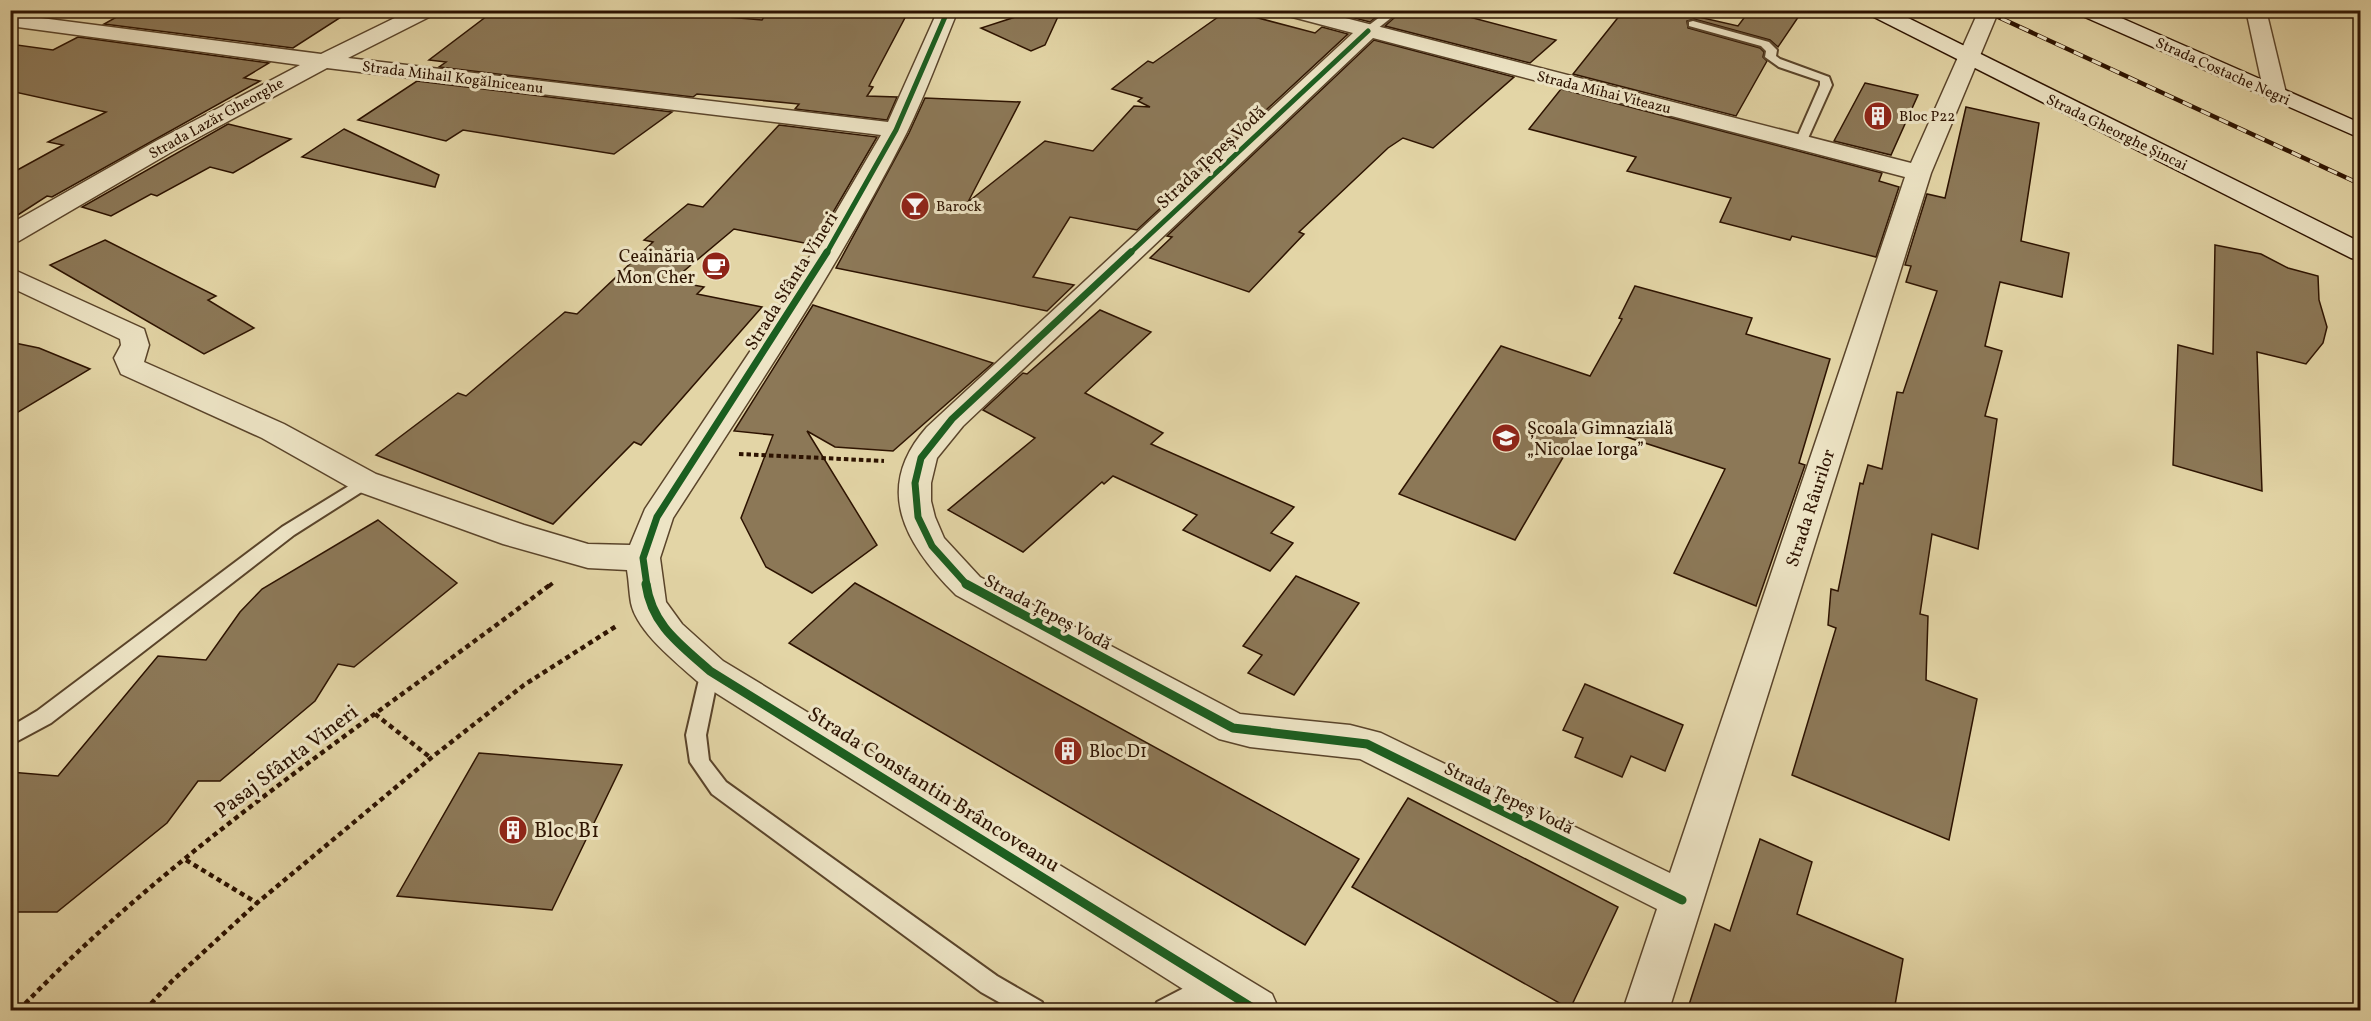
<svg xmlns="http://www.w3.org/2000/svg" width="2371" height="1021" viewBox="0 0 2371 1021" font-family="Vollkorn,serif">
<style>
.building{fill:#8c7857;stroke:#2d1301;stroke-width:1.5}
.lines{fill:none;stroke-linecap:round;stroke-linejoin:round}
.service-casing{stroke:#5a442a;stroke-width:4}
.minor-casing{stroke:#5a442a;stroke-width:3}
.secondary-casing{stroke:#2d1301;stroke-width:3}
.path-far1{stroke:#2d1301;stroke-width:4;stroke-dasharray:4.5 3;stroke-linecap:butt}
.path{stroke:#2d1301;stroke-width:4.5;stroke-dasharray:5 4;stroke-linecap:butt}
.service{fill:#ede4c5;fill-rule:evenodd}
.minor{fill:#ede4c5;fill-rule:evenodd}
.secondary{fill:#ede4c5;fill-rule:evenodd}
.rail-casing{stroke:#2d1301;stroke-width:4.5}
.rail{stroke:#ede4c5;stroke-width:3;stroke-dasharray:10;stroke-linecap:butt}
.cycleway-far2-casing{stroke:#ede4c5;stroke-width:8}
.cycleway-far1-casing{stroke:#ede4c5;stroke-width:10}
.cycleway-casing{stroke:#ede4c5;stroke-width:13}
.cycleway-far2{stroke:#1b5e20;stroke-width:5}
.cycleway-far1{stroke:#1b5e20;stroke-width:7}
.cycleway{stroke:#1b5e20;stroke-width:9}
.labels{text-anchor:middle;stroke-width:6;stroke-linejoin:round;paint-order:stroke}
.far-street-label{font-size:15px;fill:#2d1301;stroke:#ede4c5}
.far-poi-label{font-size:15px;fill:#2d1301;stroke:#ede4c5;text-anchor:start}
.street-label{font-size:18px;fill:#2d1301;stroke:#ede4c5}
.poi-label{font-size:18px;fill:#2d1301;stroke:#ede4c5;text-anchor:start}
.near-street-label{font-size:21px;fill:#2d1301;stroke:#ede4c5}
.near-poi-label{font-size:21px;fill:#2d1301;stroke:#ede4c5;text-anchor:start}
</style>
<rect width="100%" height="100%" fill="#e3d5a6"/>
<filter id="stains"><feTurbulence type="fractalNoise" baseFrequency=".00333" numOctaves="4"/><feColorMatrix values="0 0 0 0 .2 0 0 0 0 .09 0 0 0 0 .02 0 0 0 .5 -.17"/></filter>
<radialGradient id="worn" r=".72"><stop offset=".6" stop-color="#630" stop-opacity="0"/><stop offset="1" stop-color="#630" stop-opacity=".3"/></radialGradient>
<g class="building">
<path d="M129,10H352L293,48L104,24Z"/>
<path d="M542,10H645L762,20L769,10L907,14L869,86L873,87L867,96L897,97L887,120L795,109L799,104L697,94L693,97L439,67L446,62L429,60L491,13L526,17Z"/>
<path d="M1037,10H1061L1045,45L1031,51L981,28Z"/>
<path d="M1228,10L1315,33L1322,27L1348,34L1137,230L1070,217L1033,277L1074,285L1047,311L836,268L909,133L925,98L1020,102L968,202L1045,141L1093,151L1134,106L1150,107L1138,101L1142,98L1112,89L1148,61L1153,63Z"/>
<path d="M1343,10H1385L1370,22L1338,14Z"/>
<path d="M1403,10H1443L1556,40L1530,63L1385,26Z"/>
<path d="M1624,10H1668L1738,26L1750,10H1803L1778,47L1770,40L1694,19L1687,21L1688,28L1760,48L1764,52L1763,57L1767,61L1736,116L1573,74Z"/>
<path d="M78,37L269,63L244,78L260,81L52,197L47,196L10,220V174L63,145L48,142L106,112L10,91V44L53,50Z"/>
<path d="M1374,40L1514,77L1433,148L1403,138L1388,148L1299,232L1304,234L1249,292L1150,258L1172,237L1167,236Z"/>
<path d="M417,81L672,112L614,154L463,130L446,141L358,120Z"/>
<path d="M1865,83L1918,95L1891,155L1834,141Z"/>
<path d="M1561,89L1882,173L1879,181L1899,187L1876,257L1792,236L1790,240L1720,222L1731,198L1627,171L1636,157L1529,129Z"/>
<path d="M1966,107L2039,123L2021,241L2069,253L2062,297L2000,282L1985,346L2002,351L1985,416L1997,419L1978,549L1932,534L1920,614L1928,616L1926,680L1977,699L1949,840L1792,775L1836,628L1828,625L1831,589L1838,591L1860,483L1863,484L1868,465L1882,469L1897,392L1903,393L1937,291L1906,282L1911,266L1905,265L1927,194L1945,198Z"/>
<path d="M228,124L291,139L233,173L210,167L157,196L151,194L111,216L82,207Z"/>
<path d="M779,125L877,137L814,245L734,229L672,281L704,287L697,294L762,307L641,445L634,442L553,524L376,455L458,393L466,396L565,312L577,314L653,242L644,240L688,204L703,207Z"/>
<path d="M344,129L439,175L435,187L302,157Z"/>
<path d="M105,240L216,296L208,300L254,328L204,354L50,265Z"/>
<path d="M2215,245L2261,254L2288,268L2318,276L2319,300L2327,327L2323,343L2306,364L2257,352L2262,491L2173,465L2178,345L2213,354Z"/>
<path d="M1635,286L1752,318L1746,334L1830,359L1799,463L1805,465L1756,606L1674,573L1725,469L1583,423L1515,540L1399,494L1501,346L1590,376L1622,319L1619,318Z"/>
<path d="M813,305L993,363L893,451L835,447L807,431L877,545L812,593L766,567L741,518L773,435L734,431Z"/>
<path d="M1100,310L1151,332L1085,393L1163,433L1151,444L1294,507L1271,533L1293,543L1270,571L1183,530L1197,515L1113,476L1104,484L1102,482L1023,552L948,510L1035,438L983,410L1023,373L1027,374Z"/>
<path d="M10,342L39,348L90,369L10,417Z"/>
<path d="M378,520L457,583L354,667L338,664L315,701L220,781H198L167,823L57,912H10V772L58,776L158,656L206,660L240,612L262,589Z"/>
<path d="M1296,576L1359,603L1294,695L1248,673L1262,655L1243,646Z"/>
<path d="M855,583L1359,859L1305,945L789,643Z"/>
<path d="M1585,684L1683,725L1665,771L1631,756L1622,777L1575,757L1583,738L1563,730Z"/>
<path d="M479,753L622,765L552,910L397,896Z"/>
<path d="M1408,798L1618,907L1570,1009L1352,887Z"/>
<path d="M1760,839L1812,862L1797,914L1903,959L1894,1011H1687L1715,924L1730,931Z"/>
</g>
<g class="lines">
<g class="service-casing">
<g id="service">
<path d="M1389,10H1401L1372,33H1364V29Z"/>
<path d="M1693,21L1769,42L1777,50L1776,56L1780,59L1829,77L1832,85L1805,145L1795,142L1820,85V81L1779,67L1765,57L1766,51L1761,46L1689,26V22Z"/>
<path d="M365,476L373,482L371,486L294,535L51,723L10,745V727L37,711L282,527Z"/>
<path d="M710,664L717,666L719,671L706,735L709,760L726,782L997,976L1042,1002L1045,1010H1013L981,992L712,794L690,762L686,735L701,671L703,666Z"/>
<path d="M1211,974L1219,977L1222,985C1212,1010 1177,1010 1154,1010L1157,1002Z"/>
</g>
</g>
<g class="minor-casing">
<g id="minor">
<path d="M411,10H438L435,14L348,58L888,122L938,10H958C941,51 926,93 907,132C839,267 754,392 673,518L660,558L666,602L682,624L723,661L1272,994L1279,1010H1216L697,681C676,662 637,632 631,603C629,592 629,581 627,570L588,568L503,544L354,490L262,438L121,374L114,358L121,345L120,339L10,287V268L144,329L149,345L144,362L284,424L376,474L524,525L588,544L630,545L645,509L785,299L881,135L327,68L173,151L19,241L10,243V224L156,141L300,65L10,26V14L321,54Z"/>
<path d="M1278,10H1314L1911,163L1979,10H1999L1931,173L1669,1010H1623L1657,909L1360,759L1250,747L1219,739L956,595C906,545 872,489 927,427L1353,33L1281,14ZM1373,38L1905,177L1670,873L1381,733L1350,725L1240,714L980,577L944,538L935,517L931,501V483L937,458L963,426Z"/>
<path d="M2246,10H2266L2286,93L2283,98H2267L2264,93Z"/>
</g>
</g>
<g class="secondary-casing">
<g id="secondary">
<path d="M1865,10H1892L2360,242V260L2351,258L1868,14Z"/>
<path d="M2075,10H2103L2360,123V138L2078,14Z"/>
</g>
</g>
<g class="path-far1">
<path d="M739,454L884,461"/>
<path d="M549,586L554,582"/>
</g>
<g class="path">
<path d="M375,714L431,758"/>
<path d="M186,860L257,903"/>
<path d="M19,1010C176,846 371,721 551,584"/>
<path d="M145,1010L172,981L257,903L431,758L524,685L618,625"/>
</g>
<use href="#service" class="service"/>
<use href="#minor" class="minor"/>
<use href="#secondary" class="secondary"/>
<g class="rail-casing">
<path id="rail" d="M1983,10L2360,184"/>
</g>
<use href="#rail" class="rail"/>
<g class="cycleway-far2-casing">
<g id="cycleway-far2">
<path d="M826,254L896,130L948,10"/>
<path d="M1129,254L1368,31"/>
</g>
</g>
<g class="cycleway-far1-casing">
<g id="cycleway-far1">
<path d="M647,586L643,558L657,517L827,252"/>
<path d="M968,586L932,546L918,517L915,483L921,458L952,419L1131,252"/>
</g>
</g>
<g class="cycleway-casing">
<g id="cycleway">
<path d="M646,584C652,626 681,645 710,671L1256,1010"/>
<path d="M966,584L1233,728L1367,744L1682,900"/>
</g>
</g>
<use href="#cycleway-far2" class="cycleway-far2"/>
<use href="#cycleway-far1" class="cycleway-far1"/>
<use href="#cycleway" class="cycleway"/>
</g>
<defs>
<g id="building-disc" transform="scale(1.5)"><circle r="9.5" fill="#8f2418" stroke="#ede4c5"/><path d="M-4-6H4V6H1V3H-1V6H-4ZM-2.5-4.3h1.7v1.8h-1.7ZM.8-4.3h1.7v1.8H.8ZM-2.5-1h1.7V.8h-1.7ZM.8-1h1.7V.8H.8Z" fill="#fff"/></g>
<g id="bar-disc" transform="scale(1.5)"><circle r="9.5" fill="#8f2418" stroke="#ede4c5"/><path d="M-6-5H6L.8 .8V4.5H3.5V6h-7V4.5H-.8V.8Z" fill="#fff"/></g>
<g id="cafe-disc" transform="scale(1.5)"><circle r="9.5" fill="#8f2418" stroke="#ede4c5"/><path d="M-5.5-4.5H6V0H3Q3 3.5 0 3.5H-2.5Q-5.5 3.5-5.5 0ZM3-3.2v2h1.7v-2ZM-6 4.5H4V6H-6Z" fill="#fff"/></g>
<g id="school-disc" transform="scale(1.5)"><circle r="9.5" fill="#8f2418" stroke="#ede4c5"/><path d="M0-5L7-2L0 1L-7-2ZM-4 1L0 2.5L4 1V4Q0 6-4 4Z" fill="#fff"/></g>
</defs>
<g fill-rule="evenodd">
<use href="#building-disc" x="1878" y="116"/>
<use href="#bar-disc" x="915" y="206"/>
<use href="#cafe-disc" x="716" y="266"/>
<use href="#school-disc" x="1506" y="438"/>
<use href="#building-disc" x="1068" y="751"/>
<use href="#building-disc" x="513" y="830"/>
</g>
<g class="labels">
<g class="far-street-label">
<text transform="translate(2223 71) rotate(24)" y="5">Strada Costache Negri</text>
<text transform="translate(453 77) rotate(7)" y="5">Strada Mihail Kogălniceanu</text>
<text transform="translate(1604 92) rotate(14)" y="5">Strada Mihai Viteazu</text>
<text transform="translate(216 118) rotate(-29)" y="5">Strada Lazăr Gheorghe</text>
<text transform="translate(2117 132) rotate(26)" y="5">Strada Gheorghe Șincai</text>
</g>
<g class="far-poi-label">
<text x="1899" y="121">Bloc P22</text>
<text x="936" y="211">Barock</text>
</g>
<g class="street-label">
<text transform="translate(1211 157) rotate(-43)" y="6">Strada Țepeș Vodă</text>
<text transform="translate(791 281) rotate(-58)" y="6">Strada Sfânta Vineri</text>
<text transform="translate(1810 508) rotate(-72)" y="6">Strada Râurilor</text>
<text transform="translate(1048 612) rotate(28)" y="6">Strada Țepeș Vodă</text>
<text transform="translate(1509 798) rotate(26)" y="6">Strada Țepeș Vodă</text>
</g>
<g class="poi-label">
<text x="695" y="262" text-anchor="end">Ceainăria<tspan x="695" dy="21">Mon Cher</tspan></text>
<text x="1527" y="434">Școala Gimnazială<tspan x="1527" dy="21">„Nicolae Iorga”</tspan></text>
<text x="1089" y="757">Bloc D1</text>
</g>
<g class="near-street-label">
<text transform="translate(286 761) rotate(-37)" y="7">Pasaj Sfânta Vineri</text>
<text transform="translate(934 789) rotate(32)" y="7">Strada Constantin Brâncoveanu</text>
</g>
<g class="near-poi-label">
<text x="534" y="837">Bloc B1</text>
</g>
</g>
<rect width="2371" height="1021" fill="none" stroke="#e3d5a6" stroke-width="36"/>
<rect x="12" y="12" width="2347" height="997" fill="none" stroke="#2d1301" stroke-width="3"/>
<rect x="18" y="18" width="2335" height="985" fill="none" stroke="#2d1301" stroke-width="1.5"/>
<rect width="100%" height="100%" filter="url(#stains)"/>
<rect width="100%" height="100%" fill="url(#worn)"/>
</svg>
